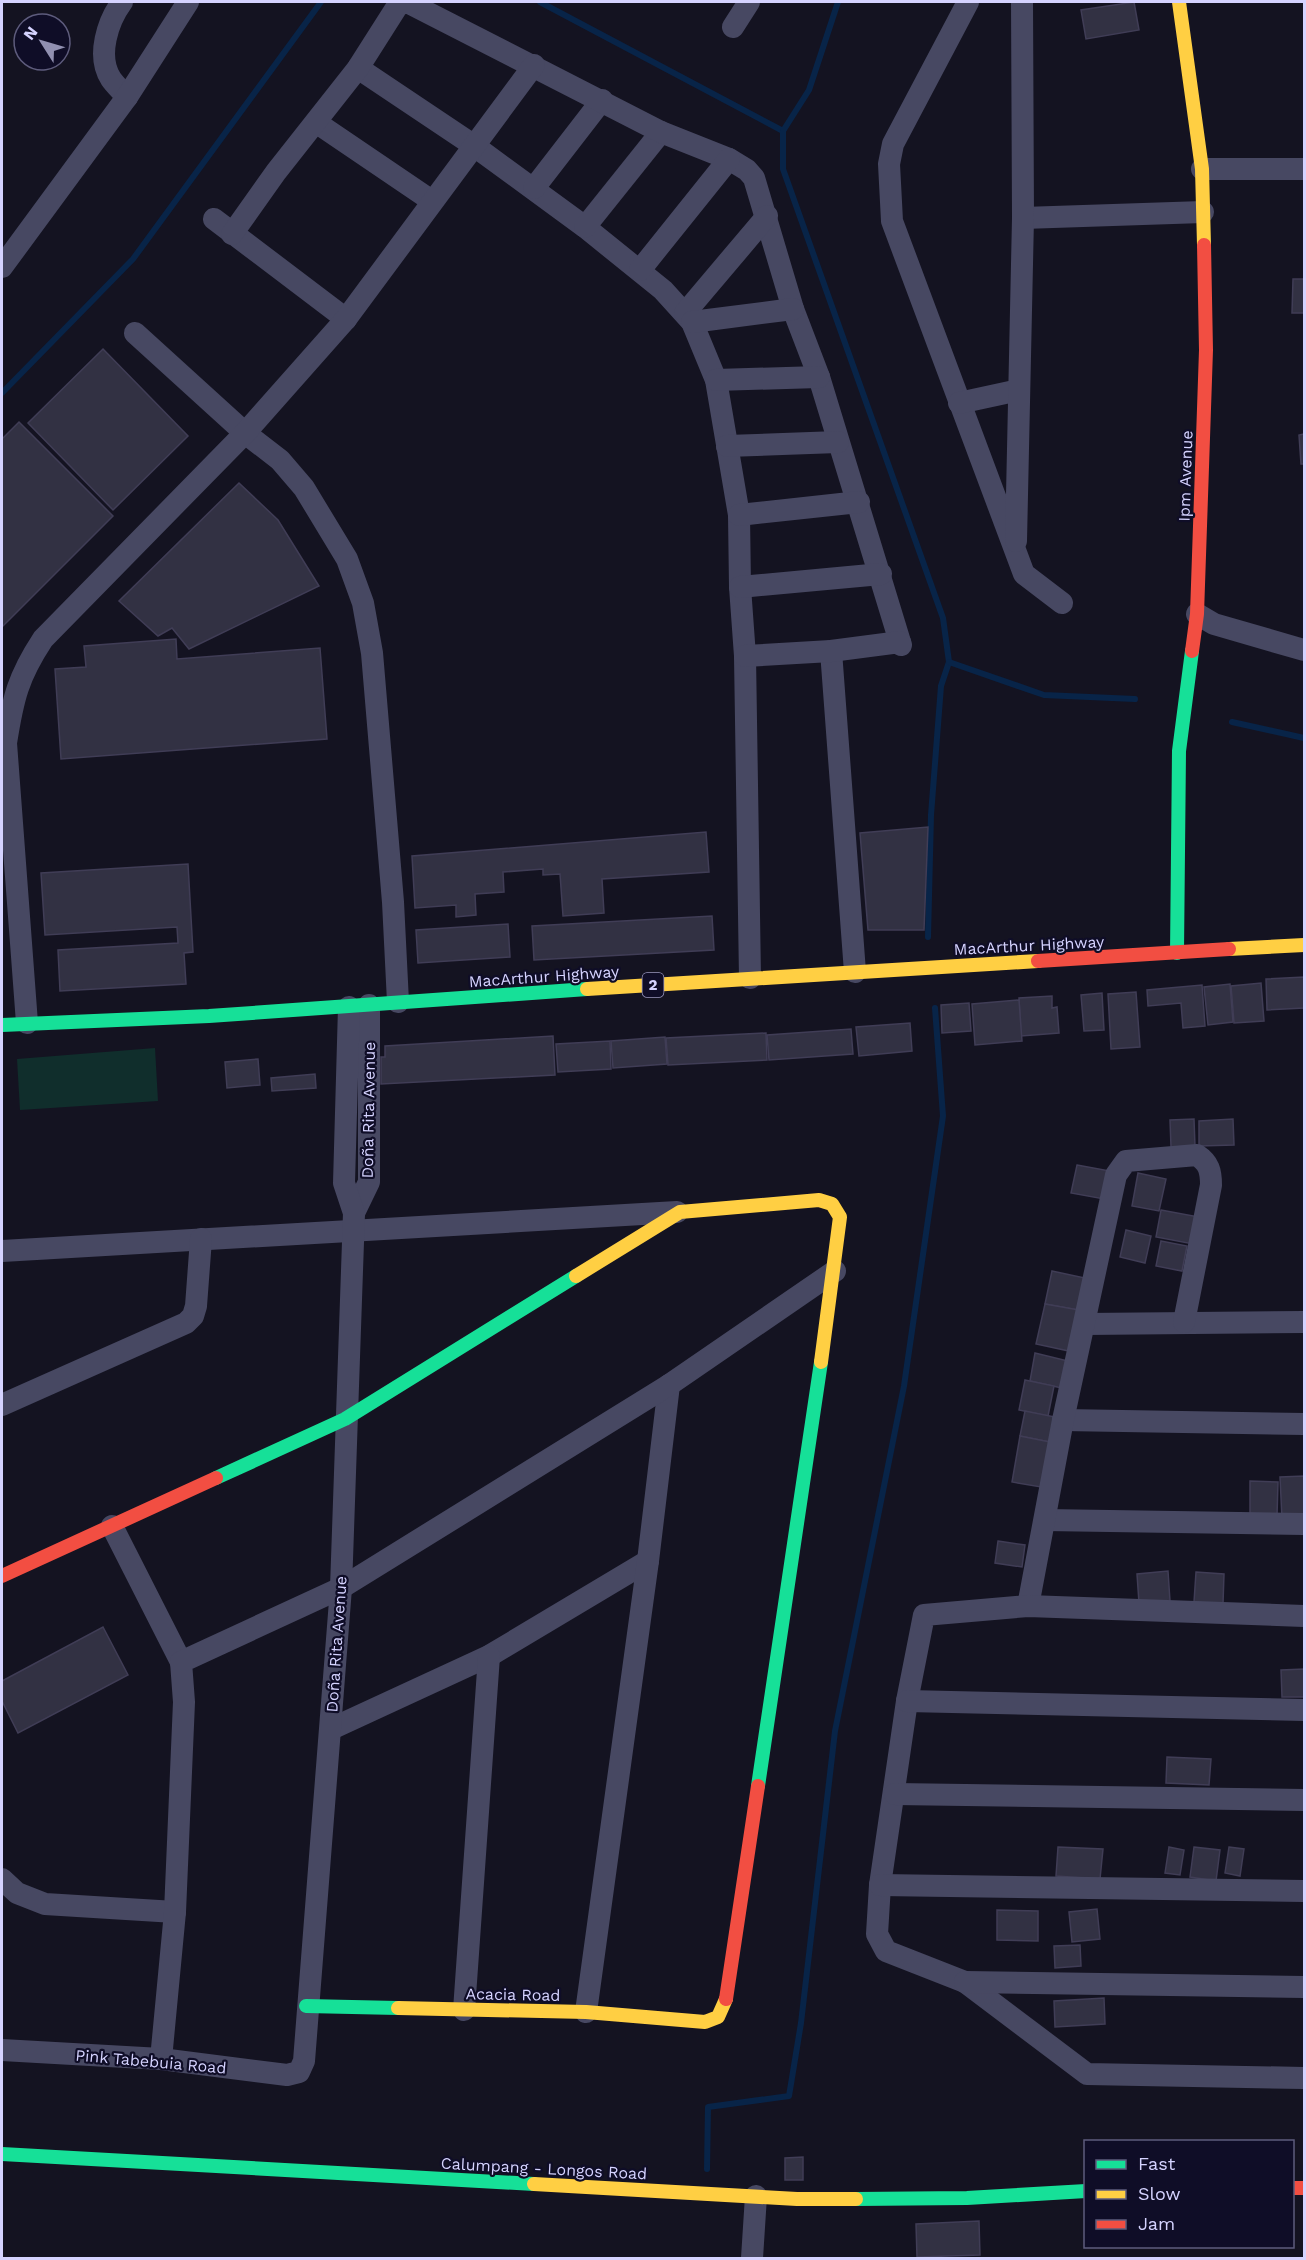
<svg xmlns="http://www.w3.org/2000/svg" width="1306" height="2260" viewBox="0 0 1306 2260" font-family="'Work Sans',sans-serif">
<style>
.green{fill:#102e2c}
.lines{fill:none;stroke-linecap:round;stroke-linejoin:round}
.stream{stroke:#082448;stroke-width:6}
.building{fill:#323143;stroke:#403d56;stroke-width:1.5}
.street{stroke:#474862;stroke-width:22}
.fast{stroke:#16e098;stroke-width:14}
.slow{stroke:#ffcf43;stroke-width:14}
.jam{stroke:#f24e42;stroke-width:14}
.labels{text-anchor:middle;stroke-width:4.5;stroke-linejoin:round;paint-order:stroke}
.shield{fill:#0f0d27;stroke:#9a98be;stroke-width:1.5}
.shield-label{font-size:15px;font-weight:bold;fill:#d5d3ff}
.street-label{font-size:16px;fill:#d5d3ff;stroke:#0f0d27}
</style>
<rect width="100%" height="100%" fill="#141321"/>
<path class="green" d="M155,1048L158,1101L20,1110L17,1059Z"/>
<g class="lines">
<g class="stream">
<path d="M540,2L783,131"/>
<path d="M838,2L809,90L783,131V169L943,618L949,662L941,686L931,815L928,937"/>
<path d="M2,393L133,259L321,2"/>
<path d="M949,662L1044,695L1135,699"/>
<path d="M1232,722L1304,738"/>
<path d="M707,2169L708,2107L789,2096L801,2023L835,1731L904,1386L943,1116L935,1008"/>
</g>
</g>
<g class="building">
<path d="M1134,2L1139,30L1086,39L1081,10Z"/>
<path d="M1293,279H1304V313H1292Z"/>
<path d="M103,349L188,436L113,510L28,423Z"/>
<path d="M19,422L113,516L2,627V439Z"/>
<path d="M1304,434V464H1301L1299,435Z"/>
<path d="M239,483L278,520L319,586L189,649L172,628L158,636L119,601Z"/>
<path d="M176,639L177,659L320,648L327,739L61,759L55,669L86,667L84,646Z"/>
<path d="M928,827L924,930H868L860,833Z"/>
<path d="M706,832L709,872L602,879L604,913L563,916L560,874L543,875V869L503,872L504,892L475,894L476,915L456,917V905L415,908L412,856Z"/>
<path d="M188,864L193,952L184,953L186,984L60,991L58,950L178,943L177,927L45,935L41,873Z"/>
<path d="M712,916L714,950L534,960L532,926Z"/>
<path d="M508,924L510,957L418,963L416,930Z"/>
<path d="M1304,977V1008L1267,1010L1266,979Z"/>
<path d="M1261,983L1264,1021L1234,1023L1231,986Z"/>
<path d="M1230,984L1233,1022L1208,1025L1204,987Z"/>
<path d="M1202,985L1205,1026L1183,1028L1181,1003L1148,1006L1147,990Z"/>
<path d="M1136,992L1140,1047L1111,1049L1108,994Z"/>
<path d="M1102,993L1104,1030L1084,1031L1081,995Z"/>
<path d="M1052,996V1008L1057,1007L1059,1033L1021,1036L1019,998Z"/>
<path d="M1019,1000L1022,1041L975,1045L972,1004Z"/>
<path d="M969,1003L971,1031L942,1033L941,1005Z"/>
<path d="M910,1023L912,1051L859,1056L856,1027Z"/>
<path d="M851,1029L853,1054L769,1060L767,1035Z"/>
<path d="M766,1033L767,1060L668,1065L666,1038Z"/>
<path d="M553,1036L555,1075L381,1084V1057H385V1046Z"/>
<path d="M665,1037L667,1064L613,1068L611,1041Z"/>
<path d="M610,1041L611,1069L558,1072L556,1044Z"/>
<path d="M258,1059L260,1085L227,1088L225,1062Z"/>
<path d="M315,1074L316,1088L272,1091L271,1078Z"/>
<path d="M1194,1119L1195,1146L1171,1147L1170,1120Z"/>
<path d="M1233,1119L1234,1145L1199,1146V1121Z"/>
<path d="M1077,1165L1110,1171L1104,1199L1071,1193Z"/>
<path d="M1138,1173L1166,1179L1159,1211L1132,1206Z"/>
<path d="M1161,1210L1199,1217L1193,1244L1156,1237Z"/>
<path d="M1126,1230L1151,1236L1145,1263L1120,1257Z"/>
<path d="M1161,1241L1187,1246L1182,1271L1156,1266Z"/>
<path d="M1052,1271L1085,1278L1079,1310L1045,1304Z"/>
<path d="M1045,1304L1079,1310L1069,1351L1036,1344Z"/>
<path d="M1035,1353L1068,1361L1062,1388L1030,1381Z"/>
<path d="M1025,1380L1054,1386L1048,1416L1019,1410Z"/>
<path d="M1025,1411L1055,1417L1050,1442L1020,1436Z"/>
<path d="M1020,1436L1050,1442L1041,1487L1012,1482Z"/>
<path d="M1304,1476V1517L1282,1519L1280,1477Z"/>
<path d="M1250,1481L1278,1482L1277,1516H1250Z"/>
<path d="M998,1541L1025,1545L1022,1567L995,1563Z"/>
<path d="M1168,1571L1170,1601L1139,1603L1137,1574Z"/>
<path d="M1196,1572L1224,1574L1223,1604L1194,1602Z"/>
<path d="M103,1627L128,1675L18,1733L2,1701V1681Z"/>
<path d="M1304,1669V1697H1282L1281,1670Z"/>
<path d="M1167,1757L1211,1759L1209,1785L1166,1783Z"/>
<path d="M1058,1847L1103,1849L1100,1879L1056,1876Z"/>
<path d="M1169,1847L1184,1850L1180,1875L1165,1873Z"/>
<path d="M1194,1847L1220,1850L1216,1881L1190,1877Z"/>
<path d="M1229,1847L1244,1849L1240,1876L1225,1873Z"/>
<path d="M1097,1909L1100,1939L1072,1942L1069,1912Z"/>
<path d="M997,1910L1038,1911V1941L997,1940Z"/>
<path d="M1080,1945L1081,1966L1055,1968L1054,1946Z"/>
<path d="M1104,1998L1105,2024L1055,2027L1054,2001Z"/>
<path d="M803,2157V2180H785V2158Z"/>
<path d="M979,2221L980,2255L917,2257L916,2224Z"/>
</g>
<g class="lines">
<g class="street">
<path d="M122,2C108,21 96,56 111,79C115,85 122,91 127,97"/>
<path d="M968,2L893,144L889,164L892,221L1024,574L1062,603"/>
<path d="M733,27L749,2"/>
<path d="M358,68L473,145L585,227L663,290L692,322L716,380L739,515L740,587L745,656L750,978"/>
<path d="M317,123L432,201"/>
<path d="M1202,169H1304"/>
<path d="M534,188L602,100"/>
<path d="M1023,218L1203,212"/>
<path d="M214,219L346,319"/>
<path d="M585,227L661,132"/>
<path d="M232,234L276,172L358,68L398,5L407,2L661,132L729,159L747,170L754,178L793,309L819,377L900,642"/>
<path d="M2,267L127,97L188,2"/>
<path d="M640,270L729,159"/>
<path d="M685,313L767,216"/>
<path d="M692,322L793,309"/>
<path d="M135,333L245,433L280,460L304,488L347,559L363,603L372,653L393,902L398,1002"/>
<path d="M716,380L819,377"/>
<path d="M959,403L1019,390"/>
<path d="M727,446L838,442"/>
<path d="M739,515L859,502"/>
<path d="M1016,541L1023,218L1022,2"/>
<path d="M740,587L881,574"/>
<path d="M1197,614L1214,624L1304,650"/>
<path d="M831,651L855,972"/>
<path d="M745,656L831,651L900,642L901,645"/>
<path d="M27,1023L6,743C13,698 18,677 43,639L245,433L346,319L534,65"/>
<path d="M354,1213L369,1182V1005"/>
<path d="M2,1251L677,1212"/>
<path d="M1085,1324L1304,1322"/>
<path d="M2,1405L186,1323L193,1316L196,1306L201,1239"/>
<path d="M1063,1420L1304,1424"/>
<path d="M1045,1520L1304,1524"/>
<path d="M112,1526L181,1662"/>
<path d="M1028,1606L1063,1420L1116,1175L1126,1161L1197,1155C1209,1163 1211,1171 1211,1185L1184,1322"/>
<path d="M1304,1616L1028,1606L924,1615L907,1701L880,1885L877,1934L886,1951L965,1982L1087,2074L1304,2078"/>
<path d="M907,1701L1304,1710"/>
<path d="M331,1729L489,1656L648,1561"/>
<path d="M895,1794L1304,1800"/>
<path d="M2,1879L17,1893L45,1904L175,1912"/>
<path d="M880,1885L1304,1891"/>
<path d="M965,1982L1304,1987"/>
<path d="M464,2010L489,1656"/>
<path d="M586,2012L648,1561L669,1385"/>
<path d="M2,2050L161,2059L287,2075L299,2072L304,2061L341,1588L354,1213L344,1183L349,1007"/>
<path d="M161,2059L175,1912L184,1702L181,1662L341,1588L669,1385L835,1271"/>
<path d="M752,2258L756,2196"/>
</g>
<g class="fast">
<path d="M1177,953L1179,751L1192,651"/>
<path d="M2,1025L209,1016L587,989"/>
<path d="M216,1478L345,1419L576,1276"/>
<path d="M758,1786L821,1362"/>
<path d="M306,2006L398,2008"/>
<path d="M2,2154L534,2184"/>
<path d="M856,2199L967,2198L1086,2191"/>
</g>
<g class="slow">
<path d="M1179,2L1202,169L1204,245"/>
<path d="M1229,949L1304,945"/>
<path d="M587,989L1038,961"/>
<path d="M576,1276L680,1212L819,1200L832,1204L840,1217L821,1362"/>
<path d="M398,2008L586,2012L705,2022L718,2017L726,1999"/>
<path d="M534,2184L797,2199H856"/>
</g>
<g class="jam">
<path d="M1192,651L1197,614L1206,350L1204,245"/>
<path d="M1038,961L1229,949"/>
<path d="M2,1576L216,1478"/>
<path d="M726,1999L758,1786"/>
<path d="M1292,2188H1304"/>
</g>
</g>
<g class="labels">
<rect class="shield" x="642.5" y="973" width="21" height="24" rx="4.5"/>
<g class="shield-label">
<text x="653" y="990">2</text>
</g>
<g class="street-label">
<text transform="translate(1185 476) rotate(-88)" y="6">Ipm Avenue</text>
<text transform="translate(1029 945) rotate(-3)" y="6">MacArthur Highway</text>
<text transform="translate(544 976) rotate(-4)" y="6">MacArthur Highway</text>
<text transform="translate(368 1110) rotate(-89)" y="6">Doña Rita Avenue</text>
<text transform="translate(336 1644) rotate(-86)" y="6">Doña Rita Avenue</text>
<text transform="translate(513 1994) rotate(1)" y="6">Acacia Road</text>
<text transform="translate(151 2061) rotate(5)" y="6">Pink Tabebuia Road</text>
<text transform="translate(544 2168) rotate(3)" y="6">Calumpang - Longos Road</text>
</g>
</g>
<rect width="1306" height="2260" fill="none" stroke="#d5d3ff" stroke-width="6"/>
<rect x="1084" y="2140" width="210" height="108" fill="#0f0d27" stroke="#5e5c7d" stroke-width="1.5"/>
<rect x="1096" y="2160" width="30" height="9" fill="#16e098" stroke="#5e5c7d" stroke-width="1.5"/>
<text x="1138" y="2170" font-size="18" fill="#d5d3ff">Fast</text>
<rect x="1096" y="2190" width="30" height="9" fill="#ffcf43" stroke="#5e5c7d" stroke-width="1.5"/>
<text x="1138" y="2200" font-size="18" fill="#d5d3ff">Slow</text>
<rect x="1096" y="2220" width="30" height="9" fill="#f24e42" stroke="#5e5c7d" stroke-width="1.5"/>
<text x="1138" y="2230" font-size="18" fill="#d5d3ff">Jam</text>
<g transform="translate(42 42) rotate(307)"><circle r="28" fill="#0f0d27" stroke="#5e5c7d" stroke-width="1.5"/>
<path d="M0-4.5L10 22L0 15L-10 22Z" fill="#9190b1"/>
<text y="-9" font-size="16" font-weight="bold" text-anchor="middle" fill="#d5d3ff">N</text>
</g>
</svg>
